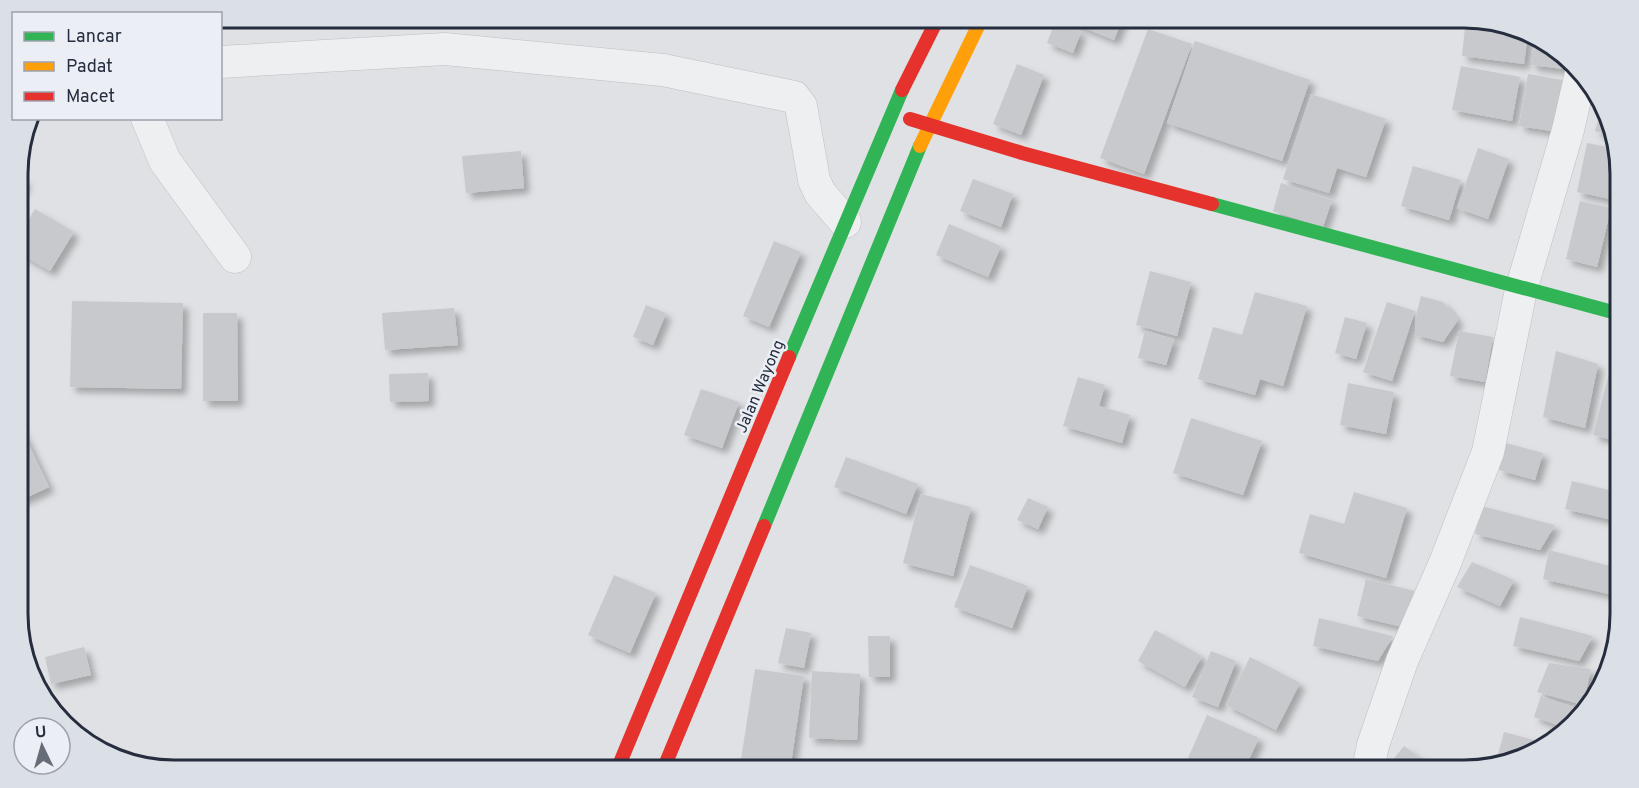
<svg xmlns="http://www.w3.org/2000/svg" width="1639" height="788" viewBox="0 0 1639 788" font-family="Overpass,sans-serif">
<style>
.building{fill:#c7c9cc;filter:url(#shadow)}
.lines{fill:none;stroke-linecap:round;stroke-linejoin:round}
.street-casing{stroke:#bdbfc2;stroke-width:33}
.street{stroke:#eeeff1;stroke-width:32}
.fast{stroke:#30b455;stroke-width:14}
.slow{stroke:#ff9f0a;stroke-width:14}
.jam{stroke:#e5322d;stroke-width:14}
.labels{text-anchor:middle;stroke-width:5;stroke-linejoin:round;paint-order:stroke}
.street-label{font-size:16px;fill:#252d3e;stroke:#ebeff5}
.rim{fill:none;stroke:#252d3e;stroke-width:3}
</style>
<defs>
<filter id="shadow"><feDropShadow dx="5.5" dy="5.5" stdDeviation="3" flood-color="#0004"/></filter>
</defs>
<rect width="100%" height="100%" fill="#dfe1e4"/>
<g class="building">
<path d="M1060,18H1123L1114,40Z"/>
<path d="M1466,18L1528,33L1524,64L1462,56Z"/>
<path d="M1055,22L1081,32L1073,53L1047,43Z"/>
<path d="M1148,29L1192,44L1144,174L1100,158Z"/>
<path d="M1535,35L1572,66V70L1531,65Z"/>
<path d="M1195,41L1310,80L1282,161L1167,123Z"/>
<path d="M1017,64L1044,75L1021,135L993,124Z"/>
<path d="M1461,66L1520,77L1512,121L1452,110Z"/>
<path d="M1528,74L1568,81L1558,132L1519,126Z"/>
<path d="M1311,94L1386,119L1366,177L1337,168L1329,193L1283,179Z"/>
<path d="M1601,109L1612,136L1595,131Z"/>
<path d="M1587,143L1618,149L1620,176L1615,200L1577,192Z"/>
<path d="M1478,148L1509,159L1488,219L1457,208Z"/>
<path d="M521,151L524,188L466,193L462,156Z"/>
<path d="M1413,166L1461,180L1449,220L1401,206Z"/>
<path d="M18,177L26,181L18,196Z"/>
<path d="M973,179L1013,194L1001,227L960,211Z"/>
<path d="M1281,183L1332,200L1323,227L1273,211Z"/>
<path d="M1580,201L1611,208L1597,267L1566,259Z"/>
<path d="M35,209L74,232L50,271L19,253V236Z"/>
<path d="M949,224L1001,246L988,277L936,255Z"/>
<path d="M774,241L801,252L769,327L743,316Z"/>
<path d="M1150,271L1191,282L1177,336L1136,325Z"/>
<path d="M1255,292L1307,306L1283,386L1260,379L1255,395L1198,379L1213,327L1242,335Z"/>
<path d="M1421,296L1443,302L1458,320L1443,342L1415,335V320Z"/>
<path d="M72,301L183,303L181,389L70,387Z"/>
<path d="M1387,302L1415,311L1392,381L1363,372Z"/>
<path d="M646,305L666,313L653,345L633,337Z"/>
<path d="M454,308L458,345L385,350L382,313Z"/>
<path d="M203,313H237L238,401H203Z"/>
<path d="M1345,317L1367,323L1356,359L1335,353Z"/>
<path d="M1145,331L1174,339L1166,365L1138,358Z"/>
<path d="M1459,331L1493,337L1485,382L1450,376Z"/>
<path d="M1556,351L1598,364L1585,428L1543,417Z"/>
<path d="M1612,362L1620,365L1621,442L1593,435Z"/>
<path d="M428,373L429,401L390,402L389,374Z"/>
<path d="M1078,377L1105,385L1099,406L1130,415L1122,443L1063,426Z"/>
<path d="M1348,383L1394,392L1386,434L1340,425Z"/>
<path d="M701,389L739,402L722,448L684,435Z"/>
<path d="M1191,418L1262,441L1243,495L1173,473Z"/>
<path d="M19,424L49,487L19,501Z"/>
<path d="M1506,443L1543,453L1535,480L1499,470Z"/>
<path d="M846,457L918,484L906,514L834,487Z"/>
<path d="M1572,481L1621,493V522L1565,509Z"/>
<path d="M1354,492L1407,508L1386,578L1299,553L1310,514L1344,524Z"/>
<path d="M921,494L971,507L953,576L903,563Z"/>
<path d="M1028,498L1048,507L1038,529L1017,520Z"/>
<path d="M1481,506L1555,525L1540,550L1475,534Z"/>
<path d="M1549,550L1621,569V573L1609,594L1543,579Z"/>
<path d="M1472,562L1514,580L1500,606L1457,587Z"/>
<path d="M970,565L1028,586L1012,628L954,607Z"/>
<path d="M614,575L656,593L630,653L588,635Z"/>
<path d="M1366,579L1415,591L1406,628L1357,616Z"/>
<path d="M1520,617L1593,636L1579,661L1513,646Z"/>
<path d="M1319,618L1393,636L1378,661L1313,646Z"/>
<path d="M786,628L811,633L804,668L778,663Z"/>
<path d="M1155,630L1202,656L1185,687L1138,661Z"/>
<path d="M868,636H890V677H869Z"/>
<path d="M84,647L91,675L51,684L45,657Z"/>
<path d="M1211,651L1236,661L1218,707L1192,697Z"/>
<path d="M1250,657L1300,683L1276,730L1226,705Z"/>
<path d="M1549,663L1591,669L1583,705L1537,692Z"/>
<path d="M755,669L804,676L790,770L740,766Z"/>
<path d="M812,671L860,674L857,740L809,738Z"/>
<path d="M1541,696L1581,710L1566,728L1534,717Z"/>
<path d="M1207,715L1259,738L1244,770H1213L1188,758Z"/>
<path d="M1504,732L1549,744L1496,762Z"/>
<path d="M1404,746L1436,770H1390L1387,767Z"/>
</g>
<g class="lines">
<g class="street-casing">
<g id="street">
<path d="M220,62L445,49L663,70L794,97L801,106L814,180L820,193L845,222"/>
<path d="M147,118L165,161L235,257"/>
<path d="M1368,770L1373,745L1402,661L1445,563L1488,452L1521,290L1568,130L1581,73"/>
</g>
</g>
<use href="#street" class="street"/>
<g class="fast">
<path d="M1212,204L1620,314"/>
<path d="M789,357L902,90"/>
<path d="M764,526L920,146"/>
</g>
<path class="slow" d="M920,146L982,18"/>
<g class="jam">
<path d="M902,90L938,18"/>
<path d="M910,119L1022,153L1212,204"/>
<path d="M617,770L789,357"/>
<path d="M663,770L764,526"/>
</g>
</g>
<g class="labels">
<g class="street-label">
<text transform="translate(759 386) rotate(-67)" y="6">Jalan Wayong</text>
</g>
</g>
<path d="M0 0H1639V788H0ZM174 28H1464A146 146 0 0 1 1610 174V614A146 146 0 0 1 1464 760H174A146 146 0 0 1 28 614V174A146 146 0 0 1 174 28Z" fill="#dbdfe6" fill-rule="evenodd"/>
<path class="rim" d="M174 28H1464A146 146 0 0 1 1610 174V614A146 146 0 0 1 1464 760H174A146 146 0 0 1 28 614V174A146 146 0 0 1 174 28Z"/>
<rect x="12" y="12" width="210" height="108" fill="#ebeff5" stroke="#9ca1ac" stroke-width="1.5"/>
<rect x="24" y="32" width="30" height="9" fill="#30b455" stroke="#9ca1ac" stroke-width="1.5"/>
<text x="66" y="42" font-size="18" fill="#252d3e">Lancar</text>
<rect x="24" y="62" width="30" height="9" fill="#ff9f0a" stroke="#9ca1ac" stroke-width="1.5"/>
<text x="66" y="72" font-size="18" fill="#252d3e">Padat</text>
<rect x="24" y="92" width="30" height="9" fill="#e5322d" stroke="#9ca1ac" stroke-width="1.5"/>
<text x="66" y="102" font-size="18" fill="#252d3e">Macet</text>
<g transform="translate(42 746) rotate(355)"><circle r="28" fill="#ebeff5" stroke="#9ca1ac" stroke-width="1.5"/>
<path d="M0-4.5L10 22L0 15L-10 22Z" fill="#666c78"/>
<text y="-9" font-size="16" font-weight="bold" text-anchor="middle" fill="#252d3e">U</text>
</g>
</svg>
